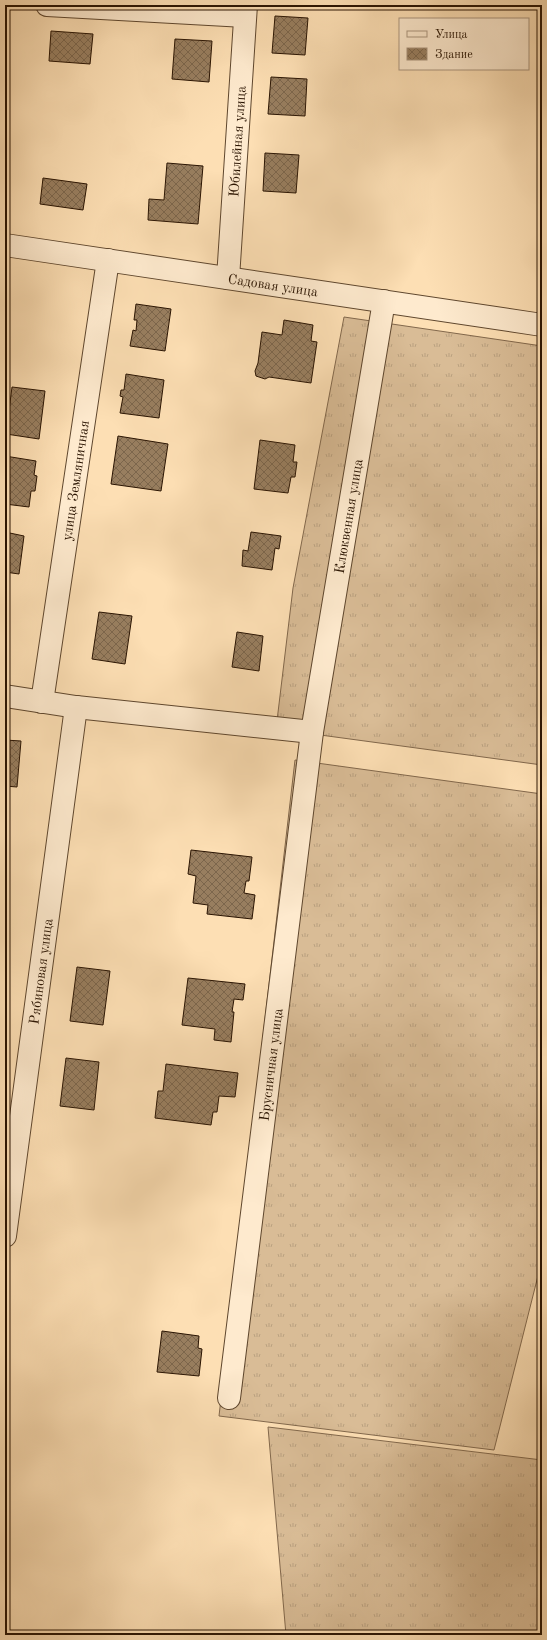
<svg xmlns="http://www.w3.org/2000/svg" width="547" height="1640" viewBox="0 0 547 1640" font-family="'Old Standard TT',serif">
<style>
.grass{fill:url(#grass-tufts);stroke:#82684c}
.building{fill:url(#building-cross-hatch);stroke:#2a1402}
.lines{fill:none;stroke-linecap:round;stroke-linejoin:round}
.minor-casing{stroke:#5f472e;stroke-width:24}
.minor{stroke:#feeace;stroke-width:22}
.labels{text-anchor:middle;stroke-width:3;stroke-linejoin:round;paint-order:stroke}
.street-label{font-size:14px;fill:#2a1402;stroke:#feeace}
</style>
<defs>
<pattern id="grass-tufts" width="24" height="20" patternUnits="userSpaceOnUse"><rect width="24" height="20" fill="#d9bc96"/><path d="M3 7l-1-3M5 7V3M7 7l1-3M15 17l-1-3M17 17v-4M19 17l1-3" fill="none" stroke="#baa180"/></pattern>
<pattern id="building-cross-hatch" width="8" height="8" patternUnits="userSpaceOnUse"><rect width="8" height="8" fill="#987e5f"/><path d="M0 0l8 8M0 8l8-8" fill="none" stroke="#7c664c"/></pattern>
</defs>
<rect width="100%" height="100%" fill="#fddfb4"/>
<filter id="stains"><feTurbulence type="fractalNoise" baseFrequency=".005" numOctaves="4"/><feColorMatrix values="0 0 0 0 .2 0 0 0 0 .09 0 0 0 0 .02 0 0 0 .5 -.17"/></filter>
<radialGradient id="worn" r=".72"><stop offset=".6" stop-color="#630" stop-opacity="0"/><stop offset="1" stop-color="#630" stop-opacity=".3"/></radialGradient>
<g class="grass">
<path d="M344,317L542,346V765L276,729L293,588Z"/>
<path d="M295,760L542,794V1260L494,1450L219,1416Z"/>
<path d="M268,1427L542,1460V1635H286Z"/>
</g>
<g class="building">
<path d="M275,16L308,18L305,55L272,53Z"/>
<path d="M51,31L93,34L90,64L49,61Z"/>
<path d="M175,39L212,41L209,82L172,79Z"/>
<path d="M271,77L307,79L305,116L268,114Z"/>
<path d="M265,153L299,155L296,193L263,191Z"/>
<path d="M167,163L203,166L198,224L148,220L149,199L164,200Z"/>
<path d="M43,178L87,184L83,210L40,204Z"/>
<path d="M136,304L171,309L165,351L130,346L133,330L136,331L137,320H134Z"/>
<path d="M284,320L313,325L311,341L317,342L311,383L269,377L265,379L256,376L255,371L258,363L262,332L282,335Z"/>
<path d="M126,374L164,380L159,418L120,413L123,397L120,396L121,390H124Z"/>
<path d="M12,387L45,391L39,439L6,434Z"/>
<path d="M118,436L168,444L161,491L111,484Z"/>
<path d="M260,440L295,445L293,462H297L295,477H291L288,493L254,489Z"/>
<path d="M5,456L36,461L34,475L37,476L35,491H31L29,507L5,504Z"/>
<path d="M5,532L24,536L19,574L5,572Z"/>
<path d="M251,532L281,536L279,549L275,548L272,570L242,566L243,550L248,551Z"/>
<path d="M99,612L132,616L125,664L92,659Z"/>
<path d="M237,632L263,636L259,671L232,667Z"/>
<path d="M5,740L21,741L17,787L5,786Z"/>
<path d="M191,850L252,857L249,881H246L244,893L255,895L252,919L207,914L208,905L193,903L196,876L188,874Z"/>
<path d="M77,967L110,971L103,1025L70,1021Z"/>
<path d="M188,978L245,984L243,1000L234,999L232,1012H234L231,1042L214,1040L215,1029L182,1025Z"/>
<path d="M66,1058L99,1062L94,1110L60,1106Z"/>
<path d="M166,1064L238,1073L235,1097L219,1096L217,1112H213L211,1125L155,1118L158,1091H163Z"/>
<path d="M162,1331L199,1336L198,1348L202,1349L199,1376L157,1372Z"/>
</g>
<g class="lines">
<g class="minor-casing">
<g id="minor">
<path d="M47,5L245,16"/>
<path id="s1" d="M5,245L542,325"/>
<path id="s2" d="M228,278L246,5"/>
<path d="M5,696L76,707L312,732"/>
<path id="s3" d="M42,702L108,260"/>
<path id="s4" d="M5,1236L76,707"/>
<path id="s5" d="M229,1398L312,732L384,301"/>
</g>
</g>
<use href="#minor" class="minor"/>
</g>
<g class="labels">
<g class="street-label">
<text dy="5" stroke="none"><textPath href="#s2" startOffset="137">Юбилейная улица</textPath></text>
<text dy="5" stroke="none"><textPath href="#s1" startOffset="271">Садовая улица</textPath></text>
<text dy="5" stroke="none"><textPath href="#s3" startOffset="224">улица Земляничная</textPath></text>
<text dy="5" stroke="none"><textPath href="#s5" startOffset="890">Клюквенная улица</textPath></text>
<text dy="5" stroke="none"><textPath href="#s4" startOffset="267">Рябиновая улица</textPath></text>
<text dy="5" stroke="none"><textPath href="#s5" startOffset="336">Брусничная улица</textPath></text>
</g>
</g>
<rect width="547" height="1640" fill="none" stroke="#fddfb4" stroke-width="20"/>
<rect x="6" y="6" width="535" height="1628" fill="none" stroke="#2a1402" stroke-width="2"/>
<rect x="10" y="10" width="527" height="1620" fill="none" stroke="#2a1402"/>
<rect x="399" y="18" width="130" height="52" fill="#feeace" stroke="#a9947c"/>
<rect x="407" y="31" width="20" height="6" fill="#feeace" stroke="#a9947c"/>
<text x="435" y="38" font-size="12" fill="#2a1402">Улица</text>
<rect x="407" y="48" width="20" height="12" fill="url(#building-cross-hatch)" stroke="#a9947c"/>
<text x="435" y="58" font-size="12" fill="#2a1402">Здание</text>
<rect width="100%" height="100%" filter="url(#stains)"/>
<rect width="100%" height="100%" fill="url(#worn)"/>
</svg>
